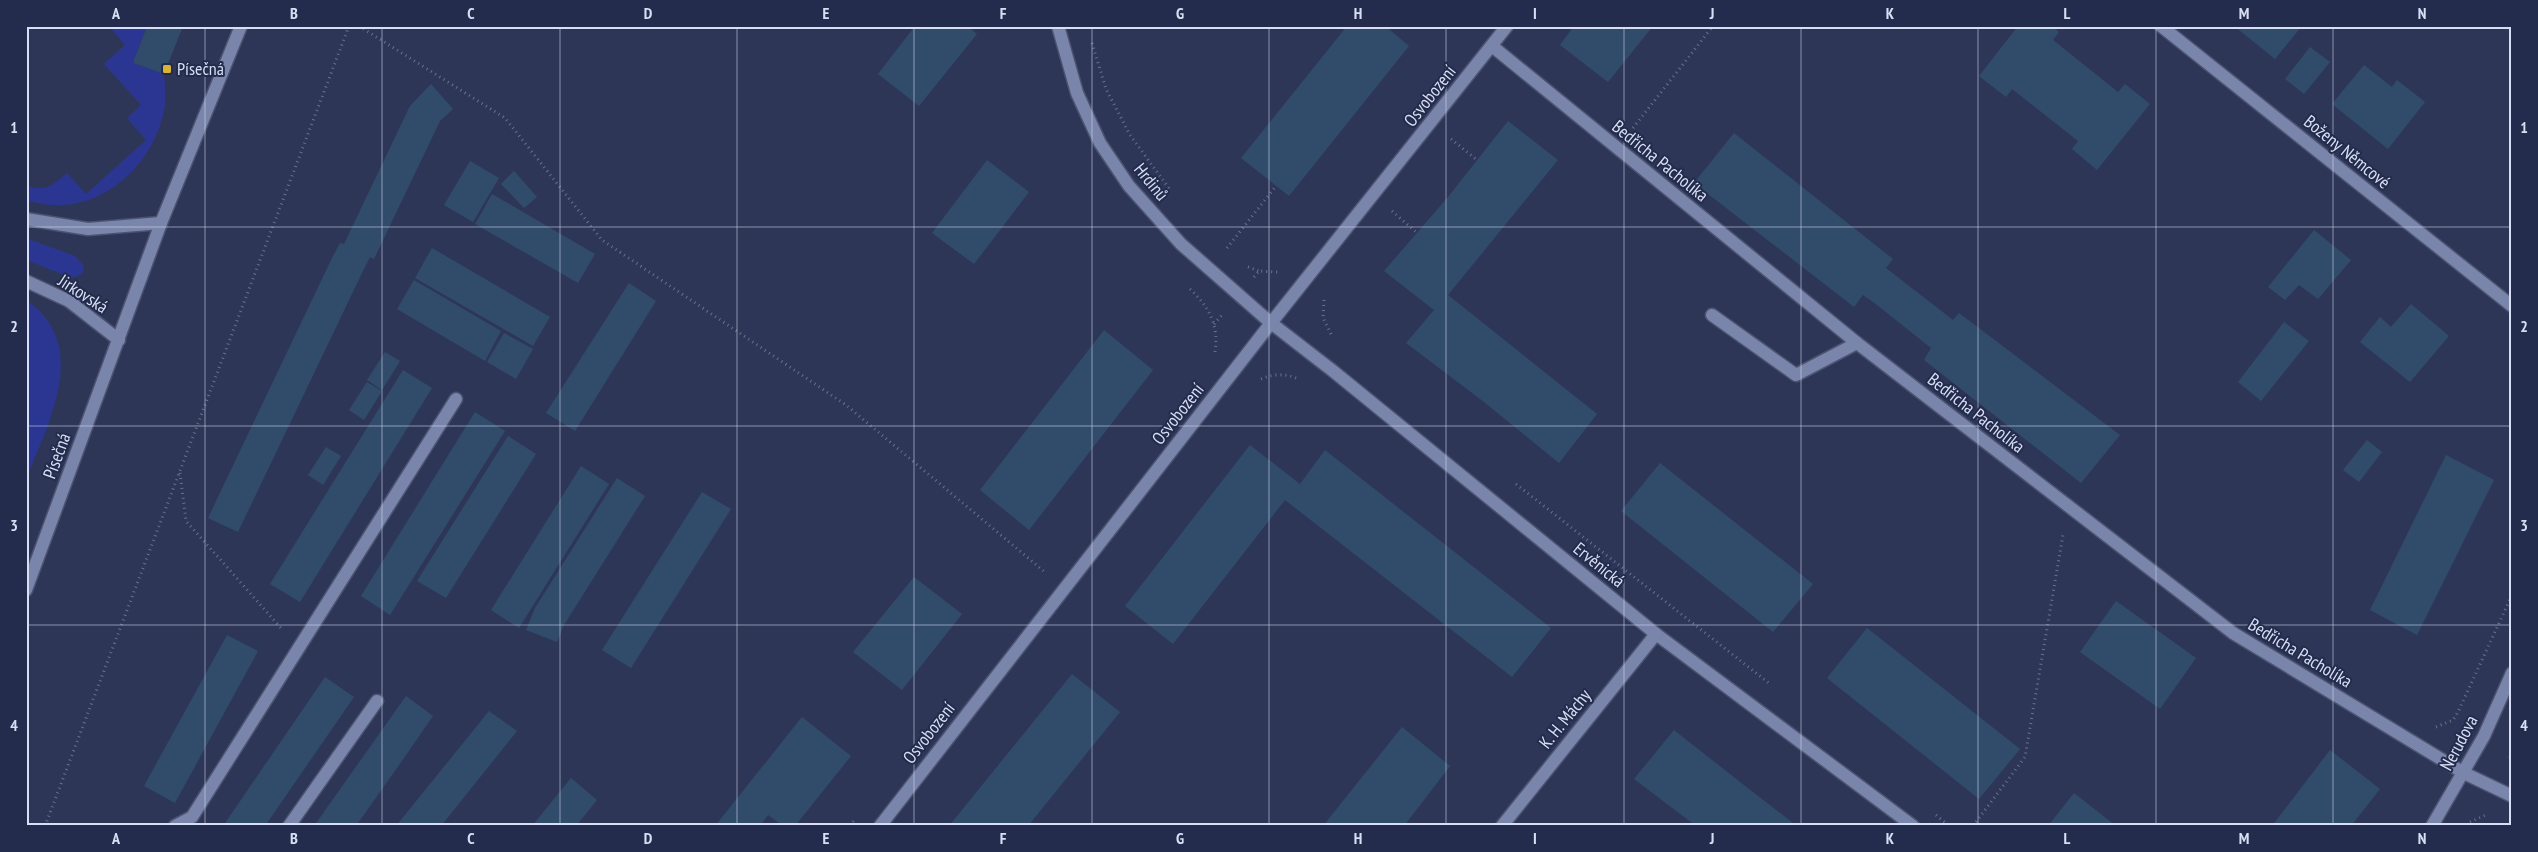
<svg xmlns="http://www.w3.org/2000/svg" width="2538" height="852" viewBox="0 0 2538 852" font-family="'PT Sans Narrow',sans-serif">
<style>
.green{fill:#2b3692}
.building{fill:#314c6a}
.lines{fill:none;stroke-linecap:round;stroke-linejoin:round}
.minor-casing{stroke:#4c5370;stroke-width:15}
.path{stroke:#69718f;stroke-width:3;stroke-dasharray:1 4;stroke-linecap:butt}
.minor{stroke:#7985ab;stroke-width:12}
.grid{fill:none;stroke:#d8dff5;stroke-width:1;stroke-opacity:0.55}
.poi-dot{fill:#d9b334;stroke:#242c4d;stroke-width:2}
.labels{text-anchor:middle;stroke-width:4;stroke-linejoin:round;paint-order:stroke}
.poi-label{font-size:18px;fill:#d8dff5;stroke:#242c4d;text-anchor:start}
.street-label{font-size:18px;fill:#d8dff5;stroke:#242c4d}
.neatline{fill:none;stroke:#d8dff5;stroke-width:2}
.grid-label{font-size:16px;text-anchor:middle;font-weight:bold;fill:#d8dff5}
</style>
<rect width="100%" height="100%" fill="#2e3658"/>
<g class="green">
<path d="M109,26L146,28L133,63L164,74C165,84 166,95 165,105C157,159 109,208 53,205C44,205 35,202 26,201V186C48,191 50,187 67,173L86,194L146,140L127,118L141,105L104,64L125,45Z"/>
<path d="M26,238L75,256L84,266L82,274L72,278L26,260Z"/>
<path d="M26,300C92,345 48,423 26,480Z"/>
</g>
<g class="building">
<path d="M147,26H183L164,74L133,63Z"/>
<path d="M915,26H967L977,34L919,106L878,74Z"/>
<path d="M1347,26H1385L1409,46L1289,196L1241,158Z"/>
<path d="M1574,26H1653L1608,82L1560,45Z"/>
<path d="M2018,26H2052L2059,32L2053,40L2118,92L2125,84L2150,104L2097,170L2072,149L2078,141L2012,89L2006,97L1979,76Z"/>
<path d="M2234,26H2302L2275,59Z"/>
<path d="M2310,47L2330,62L2304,94L2285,79Z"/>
<path d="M2364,65L2392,87L2397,80L2425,102L2388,149L2332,104Z"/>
<path d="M431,84L453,109L440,121L374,259L370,257L362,273L238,532L208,518L332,258L340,243L344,244L410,106Z"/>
<path d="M1508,121L1558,160L1448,295L1597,414L1559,463L1484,402L1406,343L1434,310L1384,271L1448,197Z"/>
<path d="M1734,133L1893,259L1886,268L1953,320L1959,313L2120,435L2081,483L1924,360L1931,348L1877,305L1863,295L1854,307L1694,183Z"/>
<path d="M987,160L1029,192L974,264L932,233Z"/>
<path d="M470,161L499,178L473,222L444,205Z"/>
<path d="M514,171L537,197L524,208L501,184Z"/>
<path d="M492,194L595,254L578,283L475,224Z"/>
<path d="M2314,230L2351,260L2318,299L2299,285L2285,300L2268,287Z"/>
<path d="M432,248L550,317L533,346L415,278Z"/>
<path d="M414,280L501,331L485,361L397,309Z"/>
<path d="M629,283L656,301L575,431L546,413Z"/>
<path d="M2411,304L2449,336L2410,382L2360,342L2380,317L2391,327Z"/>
<path d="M2284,322L2309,341L2261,401L2238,382Z"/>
<path d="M1104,330L1153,370L1029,530L980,490Z"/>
<path d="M504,333L533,349L516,379L487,362Z"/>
<path d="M385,352L400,361L382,390L367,380Z"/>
<path d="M403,370L432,388L300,602L270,584Z"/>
<path d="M367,382L382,391L364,420L349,410Z"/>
<path d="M475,412L505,431L390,615L361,596Z"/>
<path d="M508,436L536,454L446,598L417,581Z"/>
<path d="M2367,440L2382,452L2359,482L2343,470Z"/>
<path d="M1250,445L1300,484L1325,450L1551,628L1512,677L1285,500L1173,644L1125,606Z"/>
<path d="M326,447L341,456L323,485L308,475Z"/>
<path d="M2446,455L2494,480L2417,635L2370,610Z"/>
<path d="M1660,463L1813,584L1773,632L1621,511Z"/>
<path d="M581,466L609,484L519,628L491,610Z"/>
<path d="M617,478L645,496L564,625L557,642L526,630L535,608Z"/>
<path d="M702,492L731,509L631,668L602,650Z"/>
<path d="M914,577L962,614L902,690L853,652Z"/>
<path d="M2116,601L2196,658L2160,709L2080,652Z"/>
<path d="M1867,628L2020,749L1979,799L1827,678Z"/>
<path d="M227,635L258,651L175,803L144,786Z"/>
<path d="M1072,674L1120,712L1028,826H949Z"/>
<path d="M325,677L354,697L265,826H223Z"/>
<path d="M406,696L433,716L404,758L356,826H314Z"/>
<path d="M489,711L517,731L441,826H396Z"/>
<path d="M802,717L851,756L795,826H783L768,815L760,826H715Z"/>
<path d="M1402,727L1450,766L1404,826H1323Z"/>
<path d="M1674,730L1749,789L1797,826H1696L1634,779Z"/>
<path d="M2330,750L2380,789L2351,826H2272Z"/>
<path d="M571,778L597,800L576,826H532Z"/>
<path d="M2074,793L2116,826H2048Z"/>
</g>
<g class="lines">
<g class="minor-casing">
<g id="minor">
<path d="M1058,26L1077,93L1100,143L1129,186L1181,244L1271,323L1333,371L1656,634L1913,826"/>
<path d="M2161,26L2512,306"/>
<path d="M1492,46L1857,343L2233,633L2464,773L2512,796"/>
<path d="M26,219L88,229L161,223"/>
<path d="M26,281L69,301L119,340"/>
<path d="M1712,315L1796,375L1857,343"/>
<path d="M26,590L161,223L241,26"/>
<path d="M175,826L192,817L456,399"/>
<path d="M289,826L377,701"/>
<path d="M880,826L1271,323L1507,26"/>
<path d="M1502,826L1656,634"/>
<path d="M2432,826L2484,736L2512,673"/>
</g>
</g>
<g class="path">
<path d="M359,26L505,118L602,240L846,405L1046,573"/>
<path d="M1092,43L1106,89L1130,135L1171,191"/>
<path d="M1633,128L1713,26"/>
<path d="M1451,139L1477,160"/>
<path d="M1392,211L1417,233"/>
<path d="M1227,248L1276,186"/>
<path d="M1248,267L1259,271"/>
<path d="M1254,277L1259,271L1278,272"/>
<path d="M1190,289C1209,307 1219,325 1215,352"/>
<path d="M1324,300L1323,318L1332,336"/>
<path d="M1214,324L1223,314"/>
<path d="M1261,379C1272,374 1286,373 1298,379"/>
<path d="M180,473L186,521L281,628"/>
<path d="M1516,484L1770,684"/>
<path d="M2436,727L2453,720L2458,712L2512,595"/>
<path d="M2512,747L2510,757L2512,764"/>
<path d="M1936,815L1949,826"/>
<path d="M45,826L349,26"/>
<path d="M850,826L855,819"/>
<path d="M1973,826L2025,757L2063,535"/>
<path d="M2467,826L2470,822L2488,814"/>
</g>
<use href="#minor" class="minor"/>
</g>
<path class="grid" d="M205,26V826M382,26V826M560,26V826M737,26V826M914,26V826M1092,26V826M1269,26V826M1446,26V826M1624,26V826M1801,26V826M1978,26V826M2156,26V826M2333,26V826M26,227H2512M26,426H2512M26,625H2512"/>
<rect class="poi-dot" x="162" y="64" width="10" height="10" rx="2.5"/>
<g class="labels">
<g class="poi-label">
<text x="177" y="75">Písečná</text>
</g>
<g class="street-label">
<text transform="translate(1430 96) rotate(-52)" y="6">Osvobození</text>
<text transform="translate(2347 152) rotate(39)" y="6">Boženy Němcové</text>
<text transform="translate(1660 161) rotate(39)" y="6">Bedřicha Pacholíka</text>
<text transform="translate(1151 182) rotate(51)" y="6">Hrdinů</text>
<text transform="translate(83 294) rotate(33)" y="6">Jirkovská</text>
<text transform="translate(1976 413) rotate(38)" y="6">Bedřicha Pacholíka</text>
<text transform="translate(1178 414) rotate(-52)" y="6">Osvobození</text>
<text transform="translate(57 456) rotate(-70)" y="6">Písečná</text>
<text transform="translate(1599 565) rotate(39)" y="6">Ervěnická</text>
<text transform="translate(2300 653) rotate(31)" y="6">Bedřicha Pacholíka</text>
<text transform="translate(1565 719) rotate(-51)" y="6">K. H. Máchy</text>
<text transform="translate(929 733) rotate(-52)" y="6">Osvobození</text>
<text transform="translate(2459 743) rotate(-62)" y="6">Nerudova</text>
</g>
</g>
<rect width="2538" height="852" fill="none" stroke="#242c4d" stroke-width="55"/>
<rect x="28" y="28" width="2482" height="796" class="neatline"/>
<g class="grid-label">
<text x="116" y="19">A</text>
<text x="294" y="19">B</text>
<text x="471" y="19">C</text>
<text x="648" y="19">D</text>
<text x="826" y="19">E</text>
<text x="1003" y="19">F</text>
<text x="1180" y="19">G</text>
<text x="1358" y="19">H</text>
<text x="1535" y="19">I</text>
<text x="1712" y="19">J</text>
<text x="1890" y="19">K</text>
<text x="2067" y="19">L</text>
<text x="2244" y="19">M</text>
<text x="2422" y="19">N</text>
<text x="14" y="133">1</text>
<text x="2524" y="133">1</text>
<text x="14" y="332">2</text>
<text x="2524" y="332">2</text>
<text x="14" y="531">3</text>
<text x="2524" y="531">3</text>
<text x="14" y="731">4</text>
<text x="2524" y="731">4</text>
<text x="116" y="844">A</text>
<text x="294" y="844">B</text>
<text x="471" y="844">C</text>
<text x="648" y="844">D</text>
<text x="826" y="844">E</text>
<text x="1003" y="844">F</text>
<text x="1180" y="844">G</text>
<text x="1358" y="844">H</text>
<text x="1535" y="844">I</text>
<text x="1712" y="844">J</text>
<text x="1890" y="844">K</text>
<text x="2067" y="844">L</text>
<text x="2244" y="844">M</text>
<text x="2422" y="844">N</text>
</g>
</svg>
